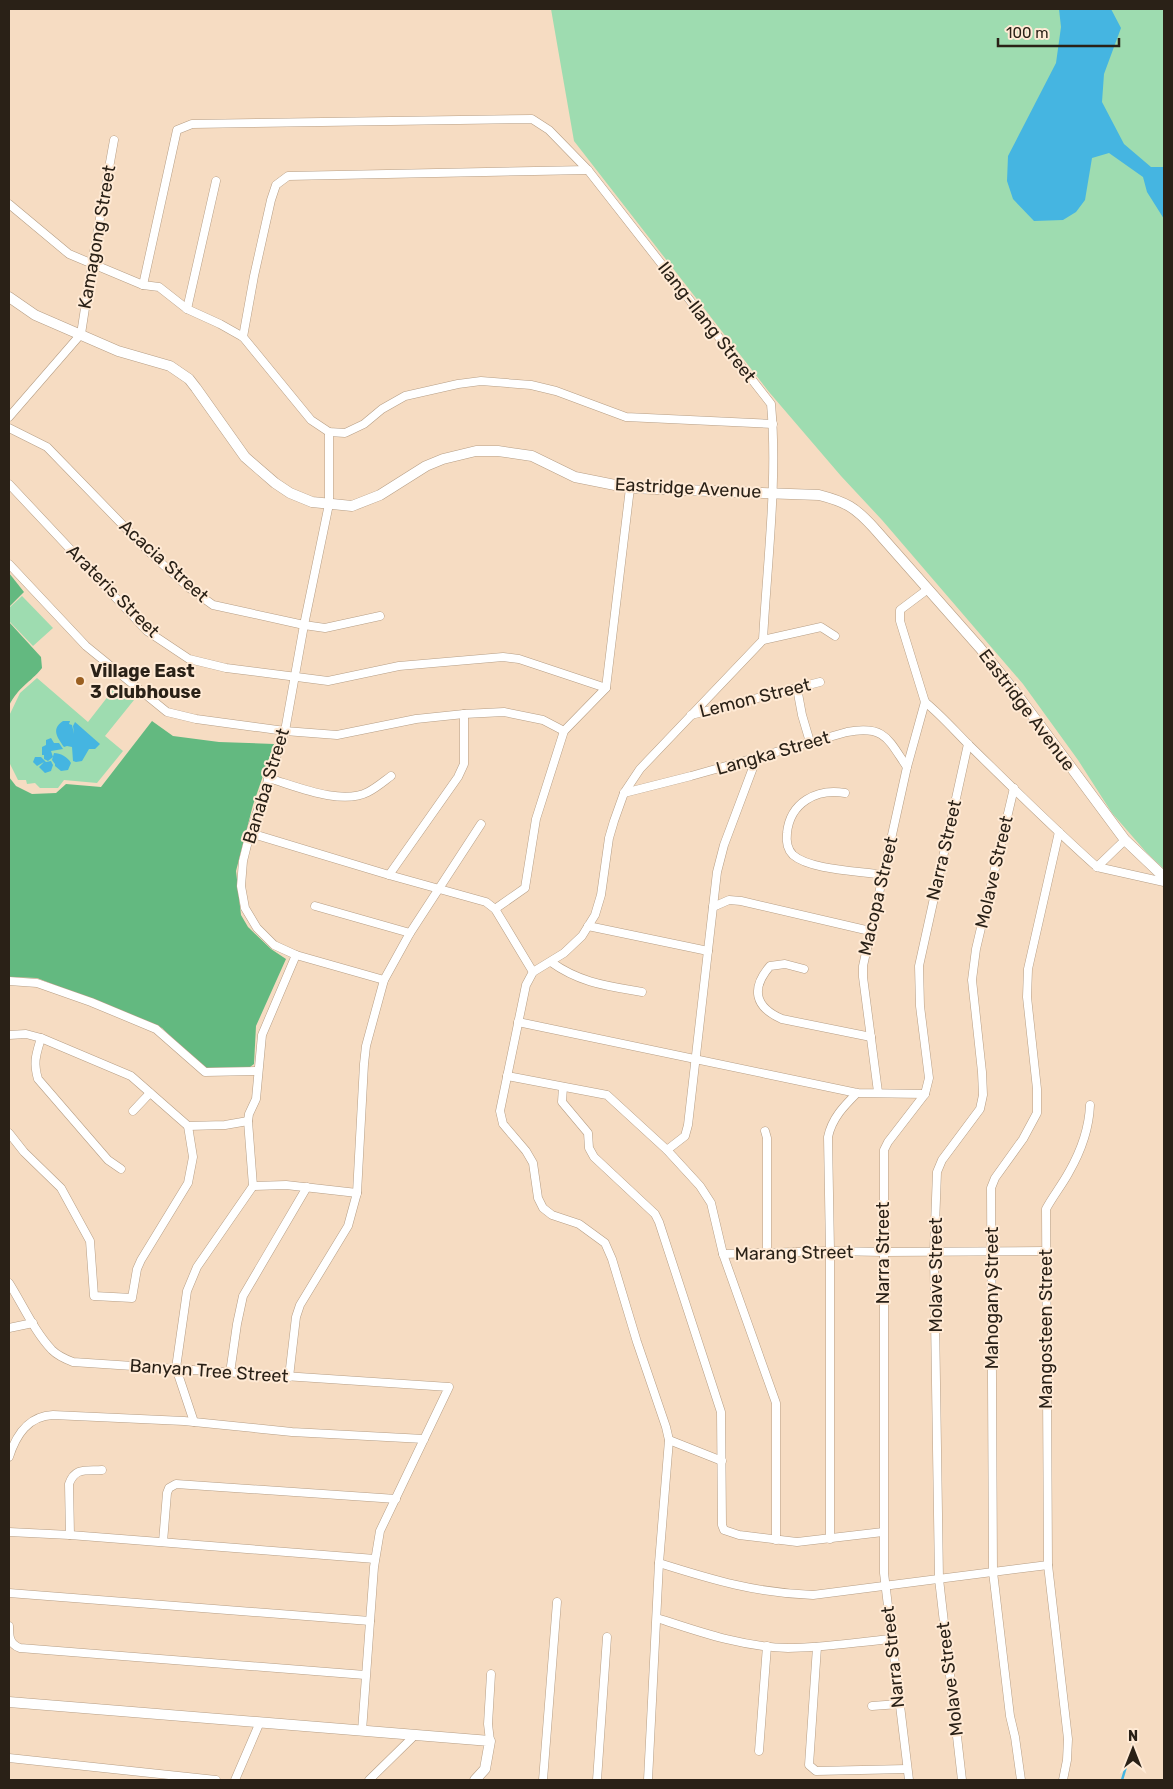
<svg xmlns="http://www.w3.org/2000/svg" width="1173" height="1789" viewBox="0 0 1173 1789" font-family="Rubik,sans-serif">
<style>
.green{fill:#9edcb0}
.forest{fill:#63b980}
.water{fill:#45b5e1}
.lines{fill:none;stroke-linecap:round;stroke-linejoin:round}
.stream{stroke:#45b5e1;stroke-width:2.5}
.minor-casing{stroke:#b69e85;stroke-width:9}
.tertiary-casing{stroke:#b69e85;stroke-width:11}
.minor{stroke:#fff;stroke-width:8}
.tertiary{stroke:#fff;stroke-width:10}
.poi-dot{fill:#9a5f20;stroke:#ffead5;stroke-width:2}
.labels{text-anchor:middle;stroke-width:4;stroke-linejoin:round;paint-order:stroke}
.street-label{font-size:18px;fill:#2a2117;stroke:#ffead5}
.poi-label{font-size:18px;font-weight:bold;fill:#2a2117;stroke:#ffead5;text-anchor:start}
</style>
<rect width="100%" height="100%" fill="#f6dcc2"/>
<g class="green">
<path d="M551,9H1164V869L1146,852L1112,813L1078,760L1023,684L882,520L841,476L769,392L574,141Z"/>
<path d="M22,596L53,628L33,646L9,621V608Z"/>
<path d="M37,678L88,722L116,686L134,700L105,736L123,751L97,783L64,780L58,788H40L35,783L27,784L26,780H18L9,762V716L20,693Z"/>
</g>
<g class="forest">
<path d="M9,573L24,592L9,607Z"/>
<path d="M9,622L41,657L42,668C30,683 18,687 9,706Z"/>
<path d="M152,721L173,736L219,742L274,744L253,805L236,871L241,915L248,927L271,949L286,959L256,1026L254,1064L250,1067L206,1070L162,1028L37,978L9,977V777L16,786L32,794L56,793L66,784L101,787Z"/>
</g>
<g class="water">
<path d="M1059,9H1111L1121,28L1104,74L1102,102L1124,144L1151,167H1164V219L1147,192L1143,177L1109,153L1092,158L1085,200L1076,212L1063,220L1034,221L1013,199L1007,181L1008,156L1056,63L1061,27Z"/>
<path d="M63,721H70L69,724L72,725L74,734L73,726L75,722L100,744L95,749H89L82,761L76,762L73,761L72,747L67,746L64,747C57,737 51,729 63,721Z"/>
<path d="M51,738L54,743H59L63,749L51,751L53,757L48,761L44,759V755H42V747L46,745V740Z"/>
<path d="M54,753C60,753 68,757 71,763L68,770L61,771L55,766V764L52,760Z"/>
<path d="M35,757H41L46,762L51,761L53,765L51,771L45,773L39,767L44,762L37,766L33,762Z"/>
</g>
<g class="lines">
<path class="stream" d="M1122,1780L1136,1733"/>
<g class="minor-casing">
<g id="minor">
<path d="M9,204L69,254L143,285L159,287L187,309L220,324L243,337L311,420L329,432L345,433L364,424L382,409L405,396L458,384L481,381L531,385L556,391L626,417L773,424"/>
<path d="M143,285L177,130L192,124L532,119L549,130L588,170L771,404C778,479 767,564 763,640L640,769L624,793L614,821L609,838L601,895L595,915L582,936L564,953L533,972L526,985L500,1111L503,1124L526,1151L533,1163L538,1198L543,1208L552,1215L579,1224L605,1243L612,1259L637,1342L666,1427L669,1440L659,1563L648,1780"/>
<path d="M187,309L216,181"/>
<path d="M243,337L254,276L271,200L276,185L288,176L588,170"/>
<path d="M9,417L81,334L92,263L114,140"/>
<path d="M9,428L47,447L149,552L188,587L213,605L304,625L325,628L380,616"/>
<path d="M329,432V504L304,625L285,731L250,833L243,861L241,886L245,908L257,928L274,945L296,955L384,980"/>
<path d="M9,484L147,631L189,659L226,668L328,681L399,666L503,657L519,659L606,688"/>
<path d="M9,564L86,646L167,712L196,719L285,731L337,735L416,719L464,714L504,712L543,720L564,731"/>
<path d="M763,640L821,627L835,636"/>
<path d="M797,688L802,715L810,742"/>
<path d="M925,702C941,715 954,730 969,745C1011,786 1053,828 1097,867"/>
<path d="M925,702L900,621V610L928,589"/>
<path d="M691,715L820,682"/>
<path d="M268,778C296,786 341,806 368,792C376,788 383,782 391,776"/>
<path d="M624,793L691,776L847,732C885,725 888,739 907,767"/>
<path d="M845,793C816,788 790,803 787,833C786,841 787,849 793,855C810,870 860,871 883,875"/>
<path d="M250,833L389,875L486,902L495,909L533,972"/>
<path d="M1097,867L1164,882"/>
<path d="M1097,867L1125,840"/>
<path d="M389,875L458,777L464,764V714"/>
<path d="M315,906L410,933"/>
<path d="M713,907L729,900L741,901L870,931"/>
<path d="M495,909L525,888L536,819L564,731L606,688L630,488"/>
<path d="M588,926L708,951"/>
<path d="M551,962C580,983 608,986 642,992"/>
<path d="M804,969L785,964L770,966C751,988 754,1007 782,1019L871,1037"/>
<path d="M9,981L37,983L91,1002L156,1029L205,1072L258,1071"/>
<path d="M518,1022L857,1093L925,1094"/>
<path d="M9,1035L26,1034L41,1038L131,1076L188,1126L225,1125L248,1121"/>
<path d="M41,1038C36,1055 33,1062 38,1079L108,1160L121,1169"/>
<path d="M507,1076L607,1095L667,1150L700,1186L711,1203L723,1254L776,1403V1540"/>
<path d="M563,1087L562,1102L588,1133L589,1148L594,1157L655,1214L659,1222L721,1412L722,1525L724,1530L739,1535L797,1542L883,1532"/>
<path d="M878,1092L863,977V966L907,767L925,702"/>
<path d="M133,1111L150,1093"/>
<path d="M765,1131L767,1138V1253"/>
<path d="M9,1133L24,1152L61,1188L90,1241L94,1296L132,1298L137,1269L141,1260L188,1183L193,1157L188,1126"/>
<path d="M667,1150L685,1136L688,1125L717,872L724,845L757,757"/>
<path d="M253,1186L286,1185L357,1193"/>
<path d="M723,1254L830,1251L883,1252L1046,1251"/>
<path d="M9,1283C23,1305 34,1331 52,1350C58,1356 65,1359 73,1362L449,1387L380,1531L374,1567L362,1731"/>
<path d="M9,1328L33,1323"/>
<path d="M230,1373L237,1324L243,1296L307,1187"/>
<path d="M289,1377L296,1317L300,1305L348,1226L357,1193L364,1064L366,1046L384,980L410,933L481,824"/>
<path d="M194,1422L176,1368L187,1291L197,1267L253,1186L248,1121L249,1114L256,1099L262,1035L296,955"/>
<path d="M669,1440L722,1461"/>
<path d="M9,1457C16,1435 28,1416 53,1415L184,1421L292,1432L424,1439"/>
<path d="M9,1532L70,1535L375,1559"/>
<path d="M70,1535L69,1484C75,1467 86,1471 102,1470"/>
<path d="M830,1539V1251L828,1137C832,1118 844,1106 857,1093"/>
<path d="M163,1542L167,1493L169,1488L176,1484L396,1499"/>
<path d="M659,1563C713,1580 756,1593 813,1595L1048,1565"/>
<path d="M9,1593L370,1621"/>
<path d="M657,1618C700,1632 742,1647 788,1648C822,1648 857,1642 891,1639"/>
<path d="M9,1626C9,1636 9,1644 20,1648L365,1675"/>
<path d="M817,1647L809,1765L816,1771L907,1769"/>
<path d="M872,1706L899,1704"/>
<path d="M490,1741L488,1724L491,1674"/>
<path d="M759,1751L767,1646"/>
<path d="M9,1758L216,1780"/>
<path d="M235,1780L260,1722"/>
<path d="M369,1780L414,1736"/>
<path d="M543,1780L557,1602"/>
<path d="M597,1780L607,1637"/>
<path d="M909,1780L884,1573V1150L888,1142L925,1094L929,1078L920,1006L919,966L968,744"/>
<path d="M962,1780L939,1579L934,1252L937,1172L942,1160L980,1109L983,1095L982,1072L972,980L976,949L1014,788"/>
<path d="M1021,1780L1015,1737L1010,1716L993,1572L991,1188L995,1178L1023,1139L1037,1113V1089L1027,997L1028,969L1059,832"/>
<path d="M1063,1780L1067,1760L1068,1739L1048,1565L1046,1209C1053,1196 1062,1185 1069,1172C1081,1151 1089,1129 1090,1105"/>
</g>
</g>
<g class="tertiary-casing">
<g id="tertiary">
<path d="M9,297L35,315L118,351L170,366L189,379L196,388L245,457L275,483L290,493L312,502L352,506L380,495L426,466L443,459L476,451H498L532,456L575,477L630,488L819,495C846,502 855,507 874,528L980,648L1016,693L1125,840L1164,877"/>
<path d="M9,1702L490,1741L485,1769L475,1780"/>
</g>
</g>
<use href="#minor" class="minor"/>
<use href="#tertiary" class="tertiary"/>
</g>
<circle class="poi-dot" cx="80" cy="681" r="5"/>
<g class="labels">
<g class="street-label">
<text transform="translate(97 237) rotate(-80)" y="6">Kamagong Street</text>
<text transform="translate(707 322) rotate(52)" y="6">Ilang-Ilang Street</text>
<text transform="translate(688 488) rotate(3)" y="6">Eastridge Avenue</text>
<text transform="translate(164 561) rotate(42)" y="6">Acacia Street</text>
<text transform="translate(113 591) rotate(45)" y="6">Arateris Street</text>
<text transform="translate(755 698) rotate(-14)" y="6">Lemon Street</text>
<text transform="translate(1027 710) rotate(53)" y="6">Eastridge Avenue</text>
<text transform="translate(773 753) rotate(-16)" y="6">Langka Street</text>
<text transform="translate(266 786) rotate(-73)" y="6">Banaba Street</text>
<text transform="translate(944 850) rotate(-77)" y="6">Narra Street</text>
<text transform="translate(994 872) rotate(-77)" y="6">Molave Street</text>
<text transform="translate(878 896) rotate(-77)" y="6">Macopa Street</text>
<text transform="translate(794 1253) rotate(-1)" y="6">Marang Street</text>
<text transform="translate(883 1253) rotate(-90)" y="6">Narra Street</text>
<text transform="translate(936 1275) rotate(-90)" y="6">Molave Street</text>
<text transform="translate(992 1298) rotate(-90)" y="6">Mahogany Street</text>
<text transform="translate(1046 1329) rotate(-90)" y="6">Mangosteen Street</text>
<text transform="translate(209 1371) rotate(4)" y="6">Banyan Tree Street</text>
<text transform="translate(893 1657) rotate(-96)" y="6">Narra Street</text>
<text transform="translate(950 1679) rotate(-97)" y="6">Molave Street</text>
</g>
<g class="poi-label">
<text x="90" y="677">Village East<tspan x="90" dy="21">3 Clubhouse</tspan></text>
</g>
</g>
<rect width="1173" height="1789" fill="none" stroke="#2a2117" stroke-width="20"/>
<g transform="translate(1133 1749)" stroke="#ffead5" stroke-width="4" paint-order="stroke">
<path d="M0-4L9 19L0 12L-9 19Z" fill="#2a2117"/>
<text y="-8" font-size="14" font-weight="bold" text-anchor="middle" fill="#2a2117">N</text>
</g>
<path d="M998 38v8h121v-8" fill="none" stroke="#2a2117" stroke-width="2.5"/>
<text x="1006" y="38" font-size="15" fill="#2a2117" stroke="#ffead5" stroke-width="4" paint-order="stroke">100 m</text>
</svg>
